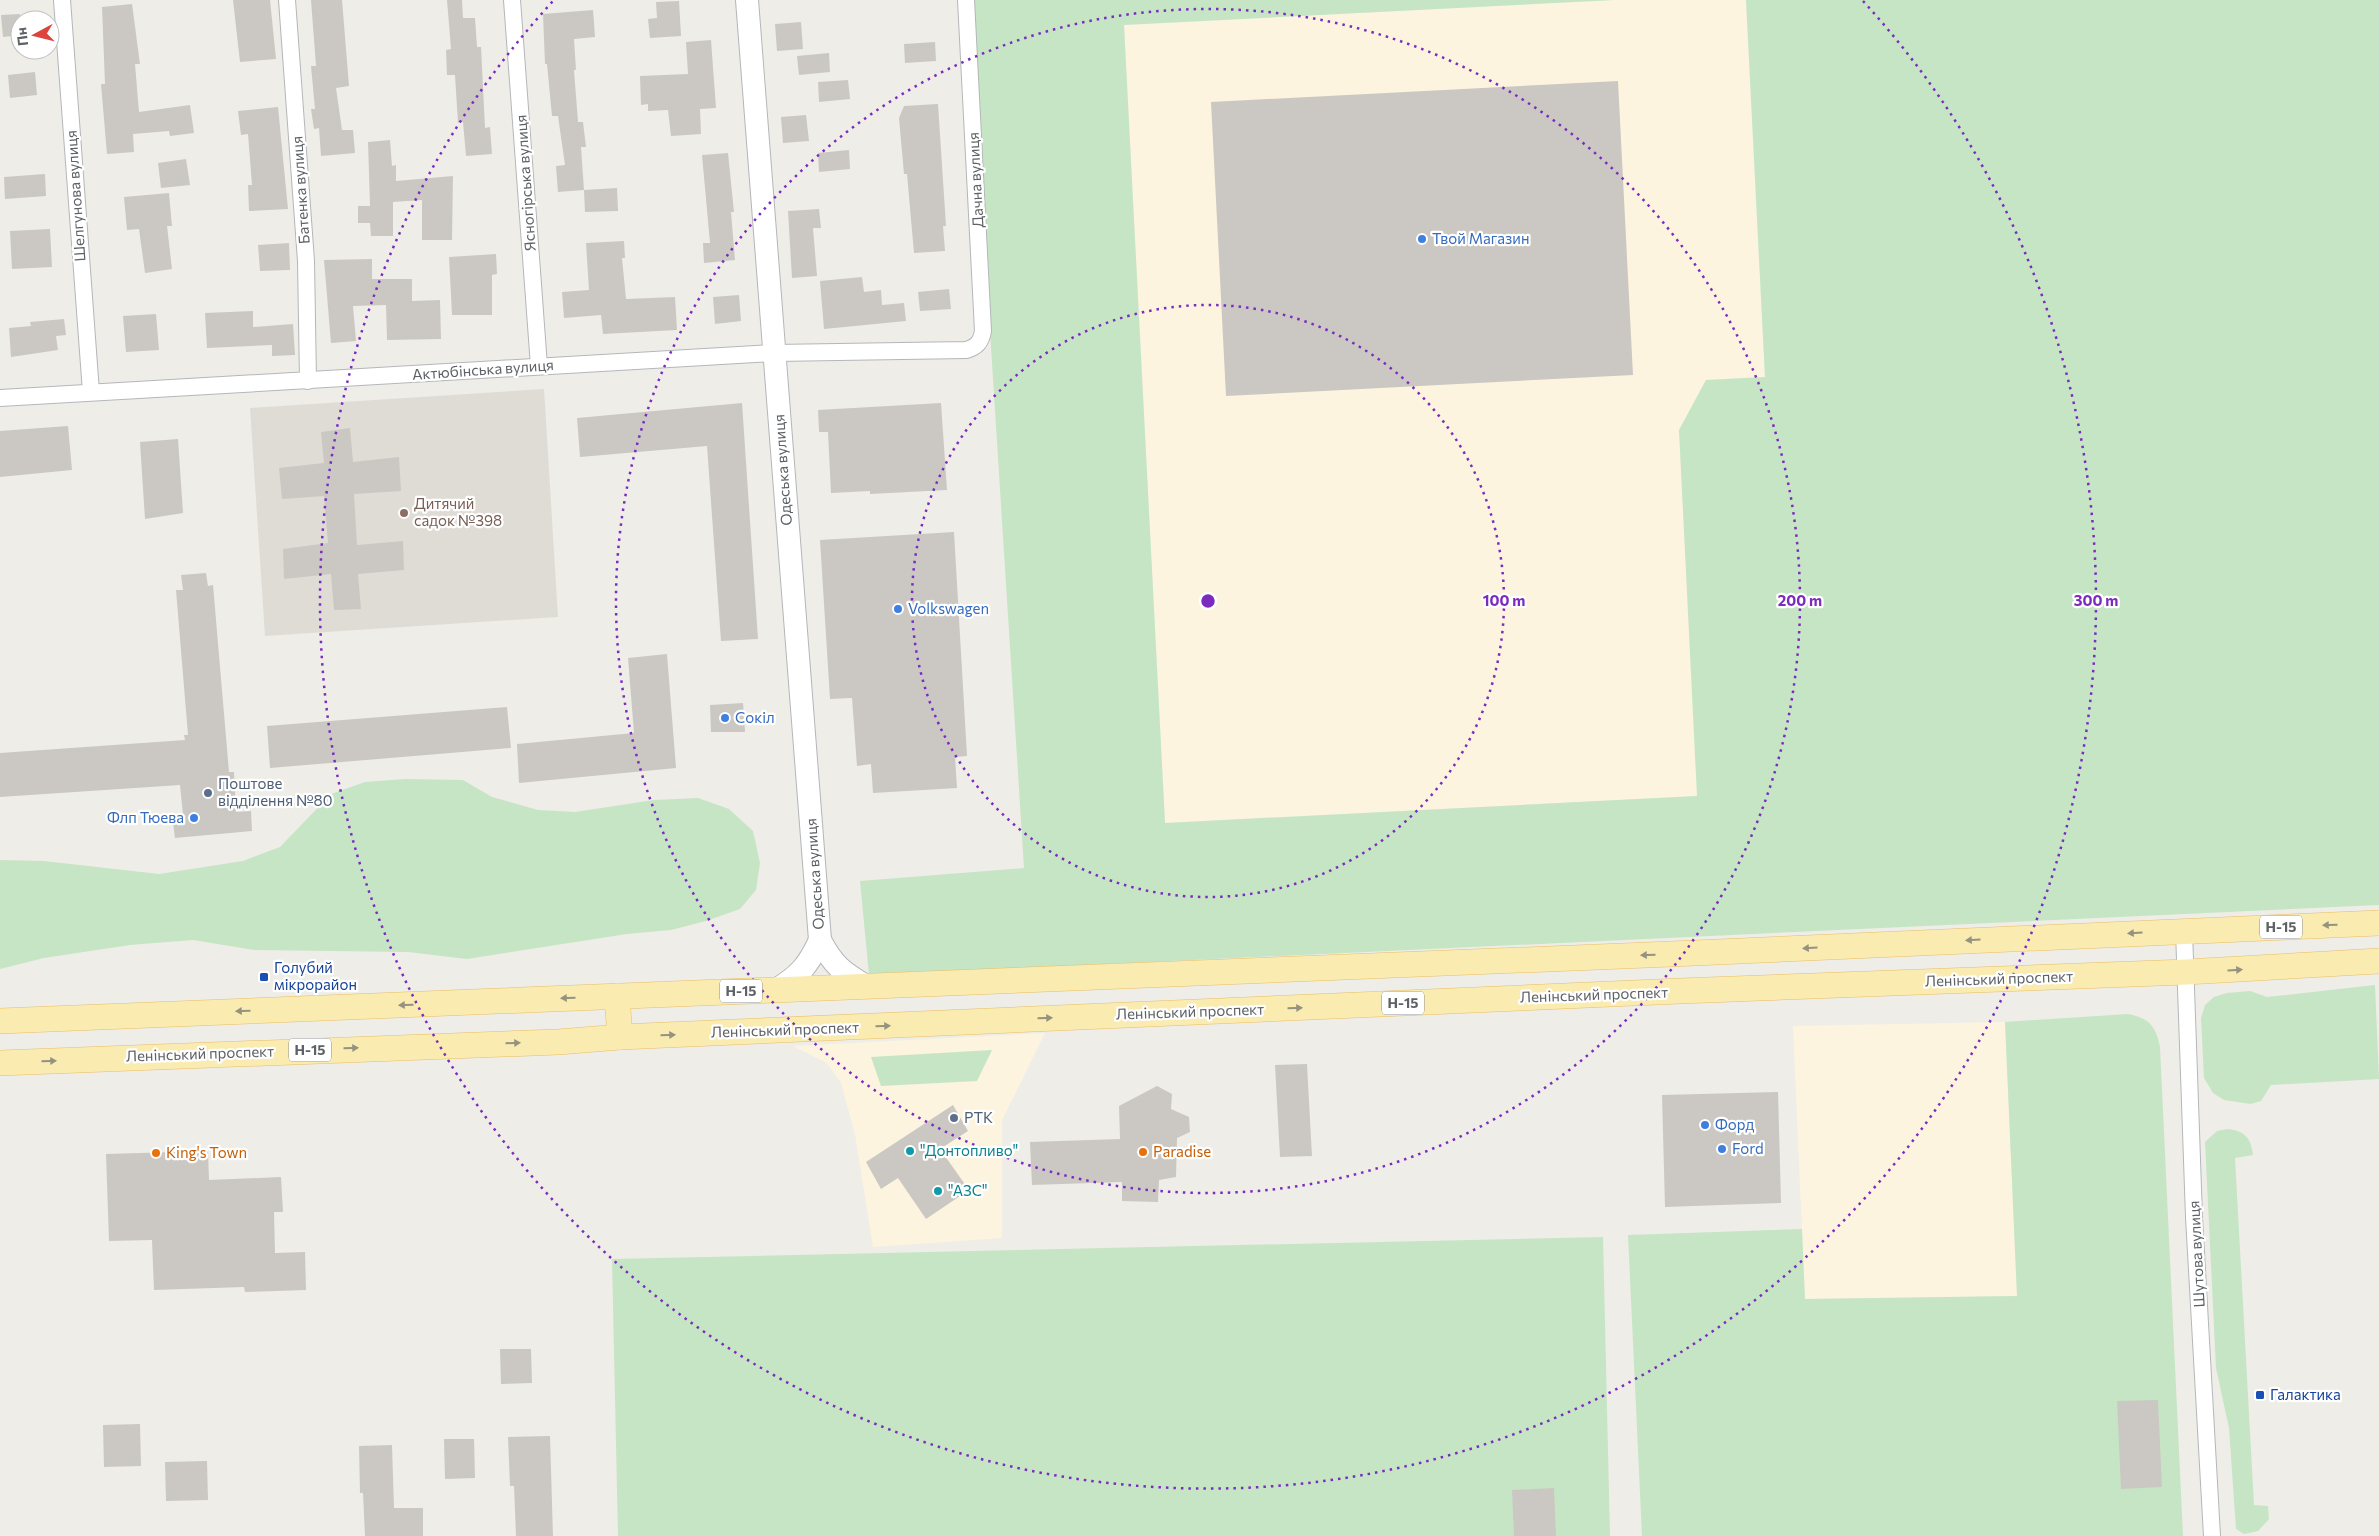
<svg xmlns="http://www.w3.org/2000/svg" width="2379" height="1536" viewBox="0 0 2379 1536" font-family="Commissioner,sans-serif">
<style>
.commercial{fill:#fcf4df}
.education{fill:#dfdcd5}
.green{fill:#c6e5c5}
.building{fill:#cbc8c4}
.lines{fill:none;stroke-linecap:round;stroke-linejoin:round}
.street-casing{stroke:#b4b7ba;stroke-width:18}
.secondary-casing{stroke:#b3b6ba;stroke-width:24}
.primary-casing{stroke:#e8be67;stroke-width:26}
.street{stroke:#fff;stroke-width:16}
.secondary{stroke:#fff;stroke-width:22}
.primary{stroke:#faebb1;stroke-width:25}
.oneway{fill:#959280}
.ring{fill:none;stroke:#7b2cbf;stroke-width:2.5;stroke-dasharray:2.5 5}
.shop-dot{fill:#3f7fe0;stroke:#fff;stroke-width:2}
.education-dot{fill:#8d6e63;stroke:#fff;stroke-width:2}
.service-dot{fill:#5c6f8a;stroke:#fff;stroke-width:2}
.transit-dot{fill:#1a4fb4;stroke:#fff;stroke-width:2}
.culture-dot{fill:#0f9aa8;stroke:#fff;stroke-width:2}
.food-dot{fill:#e8710a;stroke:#fff;stroke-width:2}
.labels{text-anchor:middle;stroke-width:4.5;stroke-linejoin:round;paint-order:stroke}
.shield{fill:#fff;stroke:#8e9194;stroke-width:1}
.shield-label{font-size:14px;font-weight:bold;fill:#5e6266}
.street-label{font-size:15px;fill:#5e6266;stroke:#fff}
.shop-label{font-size:15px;fill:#366cbe;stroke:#fff;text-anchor:start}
.education-label{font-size:15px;fill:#785e54;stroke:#fff;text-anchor:start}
.service-label{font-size:15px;fill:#4e5e75;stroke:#fff;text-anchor:start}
.transit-label{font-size:15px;fill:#164399;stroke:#fff;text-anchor:start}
.culture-label{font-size:15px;fill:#0d838f;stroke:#fff;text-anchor:start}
.food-label{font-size:15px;fill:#c56008;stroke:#fff;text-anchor:start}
.centre{fill:#7b2cbf;stroke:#fff;stroke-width:2.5}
.ring-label{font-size:15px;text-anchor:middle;font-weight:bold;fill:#7b2cbf;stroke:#fff;stroke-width:4.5;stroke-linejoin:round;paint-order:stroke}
</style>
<rect width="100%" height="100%" fill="#efede7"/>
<g class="commercial">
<path d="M1614,0H1746L1765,377L1706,380L1679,430L1698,796L1165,823L1124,25Z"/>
<path d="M2005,1022L2017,1296L1805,1299L1793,1026Z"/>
<path d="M1045,1033L1002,1120V1238L873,1247L855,1134L841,1083L827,1063L793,1046Z"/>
</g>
<path class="education" d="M544,389L558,617L265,636L250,408Z"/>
<g class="green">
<path d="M969,0H1614L1124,25L1165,823L1697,796L1679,430L1706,380L1765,377L1746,0H2379V905L869,975L860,881L1024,868Z"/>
<path d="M405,779L463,780L492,797L538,810L575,812L654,800L698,798L729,809L753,831L760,863L756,890L740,909L706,921L671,930L627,934L467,959L408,952L254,950L193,940L130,945L44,958L0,969V860L44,861L159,874L243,861L280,847L331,794L365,782Z"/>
<path d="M2375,985L2379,1079L2271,1085L2261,1101L2251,1104L2224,1100L2213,1093L2204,1078L2201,1018L2205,1005L2214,997L2227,993L2250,991L2267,997Z"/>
<path d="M2128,1014C2149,1018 2156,1026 2160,1047L2183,1536H1642L1628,1235L1802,1229L1805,1299L2017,1296L2005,1022Z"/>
<path d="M992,1050L977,1081L881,1086L871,1057Z"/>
<path d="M2228,1129C2245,1131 2251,1138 2253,1155L2235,1158L2254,1505L2268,1506L2269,1519L2258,1531L2244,1534L2236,1529L2229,1428L2216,1368L2205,1142L2217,1131Z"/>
<path d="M1603,1237L1610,1536H618L612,1259Z"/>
</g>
<g class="building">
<path d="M233,0H270L276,59L240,62Z"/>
<path d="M311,0H342L349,86L336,88L342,130H353L355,153L321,156L319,128L314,129L311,109H315L311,66H316Z"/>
<path d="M447,0H462L463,18H475L477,47H481L485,128L490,127L492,154L466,156L463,122L458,123L455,75H447L446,50L451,49Z"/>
<path d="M679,1L681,36L650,38L648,19L657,18L656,2Z"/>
<path d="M132,4L140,64H135L139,112L190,105L194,133L170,136L169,131L133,134L134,152L107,154L101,84H105L102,7Z"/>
<path d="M593,10L595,37L574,39L576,70H574L578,122H583L586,147H581L584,190L558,192L556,166L565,165L558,116H552L547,64H545L543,14Z"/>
<path d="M20,14V35L3,37L1,15Z"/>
<path d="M801,22L803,49L777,51L775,24Z"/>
<path d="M711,40L716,108L700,109L701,134L671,136L668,110L648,111V104L641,105L640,76L688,74L686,42Z"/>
<path d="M935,42L936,61L905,63L904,44Z"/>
<path d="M829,53L830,72L799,75L797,56Z"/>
<path d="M35,72L37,95L10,98L8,75Z"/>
<path d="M848,80L850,99L819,102L818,82Z"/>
<path d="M1618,81L1633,375L1226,396L1211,102Z"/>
<path d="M938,104L946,226H943L945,251L914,253L907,174H904L899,118L904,106Z"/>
<path d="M278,107L288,209L249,211L248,185H252L248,134L241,135L238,111Z"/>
<path d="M806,115L809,141L783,143L781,117Z"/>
<path d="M390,140L392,166L396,165V181L453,176L452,240H422V200L393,202V236H371L370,223H358V206H370L368,142Z"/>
<path d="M849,150L850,169L819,172L818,153Z"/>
<path d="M728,153L734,212H731L735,260L704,263L703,243H710L702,155Z"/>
<path d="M186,159L190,185L161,188L158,163Z"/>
<path d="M45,174L46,196L5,199L4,177Z"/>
<path d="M617,188L618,211L585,212L584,190Z"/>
<path d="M169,193L172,226H167L172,269L145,273L139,229L127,230L124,197Z"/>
<path d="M819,209L821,228H813L817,276L792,278L788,211Z"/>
<path d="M50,229L52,267L12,269L10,231Z"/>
<path d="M624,241L625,258H622L626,299L675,297L677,330L603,334L601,315L564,318L562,292L589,290L586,243Z"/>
<path d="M289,243L290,270L260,271L258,245Z"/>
<path d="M496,254L497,274L492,275V315H452L449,257Z"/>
<path d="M372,259V279H412V301L440,300L441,339L387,340L386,305L353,306L356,341L331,343L324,260Z"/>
<path d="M862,277L864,292L881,290L882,305L904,303L906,321L824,329L820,281Z"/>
<path d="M949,289L951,309L920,311L918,292Z"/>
<path d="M739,295L741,321L715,324L713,297Z"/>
<path d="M253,311V327L293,324L295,355L272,356V345L207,348L205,313Z"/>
<path d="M156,314L159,350L126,352L123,316Z"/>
<path d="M64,319L66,335L56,336L58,350L11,357L9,328L31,326L30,322Z"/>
<path d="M742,403L758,639L721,641L707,446L580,457L577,418Z"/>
<path d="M941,403L947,490L870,494V491L831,493L828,432H819L818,410Z"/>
<path d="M68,426L72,470L0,477V431Z"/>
<path d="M350,428L353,462L399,457L401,491L354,494L357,545L403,541L404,570L358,574L361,609L334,610L331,574L284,579L283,549L328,543L324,496L282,499L279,468L324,463L321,432Z"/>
<path d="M178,439L183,513L145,519L140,442Z"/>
<path d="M954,532L967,756L955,757L957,788L873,793L871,764L857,766L852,698L830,699L820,540Z"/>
<path d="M206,573L208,586L213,585L229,772H234L236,812L251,811L252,831L175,838L172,815H183L180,785L0,797V753L185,740L184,735H188L176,590H183L181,575Z"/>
<path d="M667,654L676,768L519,783L517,744L634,733L628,658Z"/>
<path d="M743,703L745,732H711L710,705Z"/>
<path d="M507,707L511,748L270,768L267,726Z"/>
<path d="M1307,1064L1312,1156L1280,1157L1275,1065Z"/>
<path d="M1157,1086L1172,1094L1171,1109L1189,1117L1190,1132L1177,1138L1176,1177L1159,1180L1158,1202L1122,1201V1182L1032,1185L1030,1142L1120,1139L1119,1106Z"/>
<path d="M1778,1092L1781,1203L1665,1207L1662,1095Z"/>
<path d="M953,1105L968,1131L940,1149L969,1190L926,1219L898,1178L881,1189L866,1162Z"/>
<path d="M208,1151L209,1180L281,1177L283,1212H274L275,1253L305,1252L306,1290L245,1292L244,1287L154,1290L152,1240L109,1241L106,1154Z"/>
<path d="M500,1349H531L532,1383L501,1384Z"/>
<path d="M2158,1400L2162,1487L2121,1489L2117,1401Z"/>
<path d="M140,1424L141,1466L104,1467L103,1425Z"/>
<path d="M550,1436L553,1536H516L514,1486H510L508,1437Z"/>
<path d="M444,1439H474L475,1478L445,1479Z"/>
<path d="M392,1445L394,1508H423V1536H365L363,1493H360L359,1446Z"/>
<path d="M207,1461L208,1500L166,1501L165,1462Z"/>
<path d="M1554,1488L1556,1536H1514L1512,1490Z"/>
</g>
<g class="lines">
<g class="street-casing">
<g id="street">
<path d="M62,0L91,392"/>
<path d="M287,0L306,261L308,381"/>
<path d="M512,0L539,366"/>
<path d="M0,398L774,353L966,350C977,347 981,342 983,331L966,0"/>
<path d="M2184,931L2194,1217L2212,1536"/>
</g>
</g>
<g class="secondary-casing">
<g id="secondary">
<path d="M747,0L820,940C833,965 842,972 866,986"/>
<path d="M776,990C800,975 808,966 820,940"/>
</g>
</g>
<g class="primary-casing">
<g id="primary">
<path d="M617,996L620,1037"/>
<path d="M0,1021L1671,954L2379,923"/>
<path d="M0,1063L558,1042L620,1037L1680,991L2186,972L2379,961"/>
</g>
</g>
<use href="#street" class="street"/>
<use href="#secondary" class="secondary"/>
<use href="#primary" class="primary"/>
</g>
<defs><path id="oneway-solid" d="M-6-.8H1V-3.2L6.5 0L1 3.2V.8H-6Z" transform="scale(1.25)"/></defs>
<g class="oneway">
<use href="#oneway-solid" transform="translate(2330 925) rotate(178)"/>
<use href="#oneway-solid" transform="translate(2135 933) rotate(177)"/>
<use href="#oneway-solid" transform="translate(1973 940) rotate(177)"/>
<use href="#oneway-solid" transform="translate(1810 948) rotate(177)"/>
<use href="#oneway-solid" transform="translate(1648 955) rotate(178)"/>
<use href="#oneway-solid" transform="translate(2235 970) rotate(-3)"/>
<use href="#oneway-solid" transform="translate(568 998) rotate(178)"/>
<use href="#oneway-solid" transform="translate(406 1005) rotate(178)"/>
<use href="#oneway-solid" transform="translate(1295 1008) rotate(-2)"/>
<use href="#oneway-solid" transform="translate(243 1011) rotate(178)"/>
<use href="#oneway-solid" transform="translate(1045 1018) rotate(-2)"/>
<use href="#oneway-solid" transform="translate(883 1026) rotate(-2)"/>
<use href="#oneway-solid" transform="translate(668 1035) rotate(-2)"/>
<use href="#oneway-solid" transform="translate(513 1043) rotate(-2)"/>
<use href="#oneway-solid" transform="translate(351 1048) rotate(-2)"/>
<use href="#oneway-solid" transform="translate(49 1061) rotate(-2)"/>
</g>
<g class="ring">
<circle cx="1208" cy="601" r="296"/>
<circle cx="1208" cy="601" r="592"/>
<path d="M1863 1A888 888 0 1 1 553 1"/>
</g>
<g class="shop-dot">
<circle cx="1422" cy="239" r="5"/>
<circle cx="898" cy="609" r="5"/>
<circle cx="725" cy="718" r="5"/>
<circle cx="194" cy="818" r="5"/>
<circle cx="1705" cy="1125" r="5"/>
<circle cx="1722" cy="1149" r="5"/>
</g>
<circle class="education-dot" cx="404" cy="513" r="5"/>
<g class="service-dot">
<circle cx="208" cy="793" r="5"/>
<circle cx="954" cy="1118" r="5"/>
</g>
<g class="transit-dot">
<rect x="259" y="972" width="10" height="10" rx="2.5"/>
<rect x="2255" y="1390" width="10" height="10" rx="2.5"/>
</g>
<g class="culture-dot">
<circle cx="910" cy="1151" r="5"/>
<circle cx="938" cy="1191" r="5"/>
</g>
<g class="food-dot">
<circle cx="1143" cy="1152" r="5"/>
<circle cx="156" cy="1153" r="5"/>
</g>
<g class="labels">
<g class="shield">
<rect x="2260" y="915.5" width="42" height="23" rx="4"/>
<rect x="720" y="979.5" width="42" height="23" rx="4"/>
<rect x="1382" y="991.5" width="42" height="23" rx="4"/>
<rect x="289" y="1038.5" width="42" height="23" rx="4"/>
</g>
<g class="shield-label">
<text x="2281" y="932">Н-15</text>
<text x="741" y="996">Н-15</text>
<text x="1403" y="1008">Н-15</text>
<text x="310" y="1055">Н-15</text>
</g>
<g class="street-label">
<text transform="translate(976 180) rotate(-93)" y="5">Дачна вулиця</text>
<text transform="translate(526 183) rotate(-94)" y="5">Ясногірська вулиця</text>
<text transform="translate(301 190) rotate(-94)" y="5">Батенка вулиця</text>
<text transform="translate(76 196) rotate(-94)" y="5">Шелгунова вулиця</text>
<text transform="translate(483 370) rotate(-4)" y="5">Актюбінська вулиця</text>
<text transform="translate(783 470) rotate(-94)" y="5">Одеська вулиця</text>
<text transform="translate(815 874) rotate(-94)" y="5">Одеська вулиця</text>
<text transform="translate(1999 979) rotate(-2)" y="5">Ленінський проспект</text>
<text transform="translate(1594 995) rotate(-2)" y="5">Ленінський проспект</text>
<text transform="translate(1190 1012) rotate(-2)" y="5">Ленінський проспект</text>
<text transform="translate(785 1030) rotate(-2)" y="5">Ленінський проспект</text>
<text transform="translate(200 1054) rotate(-2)" y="5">Ленінський проспект</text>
<text transform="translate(2197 1254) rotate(-93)" y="5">Шутова вулиця</text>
</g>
<g class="shop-label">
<text x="1432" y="244">Твой Магазин</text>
<text x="908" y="614">Volkswagen</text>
<text x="735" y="723">Сокіл</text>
<text x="184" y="823" text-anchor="end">Флп Тюева</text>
<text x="1715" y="1130">Форд</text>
<text x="1732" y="1154">Ford</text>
</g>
<g class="education-label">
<text x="414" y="509">Дитячий<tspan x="414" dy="17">садок №398</tspan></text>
</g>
<g class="service-label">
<text x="218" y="789">Поштове<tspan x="218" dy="17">відділення №80</tspan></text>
<text x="964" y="1123">РТК</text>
</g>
<g class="transit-label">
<text x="274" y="973">Голубий<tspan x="274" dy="17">мікрорайон</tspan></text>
<text x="2270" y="1400">Галактика</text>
</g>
<g class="culture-label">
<text x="920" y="1156">"Донтопливо"</text>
<text x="948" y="1196">"АЗС"</text>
</g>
<g class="food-label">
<text x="1153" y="1157">Paradise</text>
<text x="166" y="1158">King's Town</text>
</g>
</g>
<circle cx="1208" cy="601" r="8" class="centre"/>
<g class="ring-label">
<text x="1504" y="606">100 m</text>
<text x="1800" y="606">200 m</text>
<text x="2096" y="606">300 m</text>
</g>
<g transform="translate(35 35) rotate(263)"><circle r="24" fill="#ffffff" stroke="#bfc0c2"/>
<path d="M0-4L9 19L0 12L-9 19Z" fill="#de443e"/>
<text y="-8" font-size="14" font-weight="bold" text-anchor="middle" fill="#5e6266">Пн</text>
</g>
</svg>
